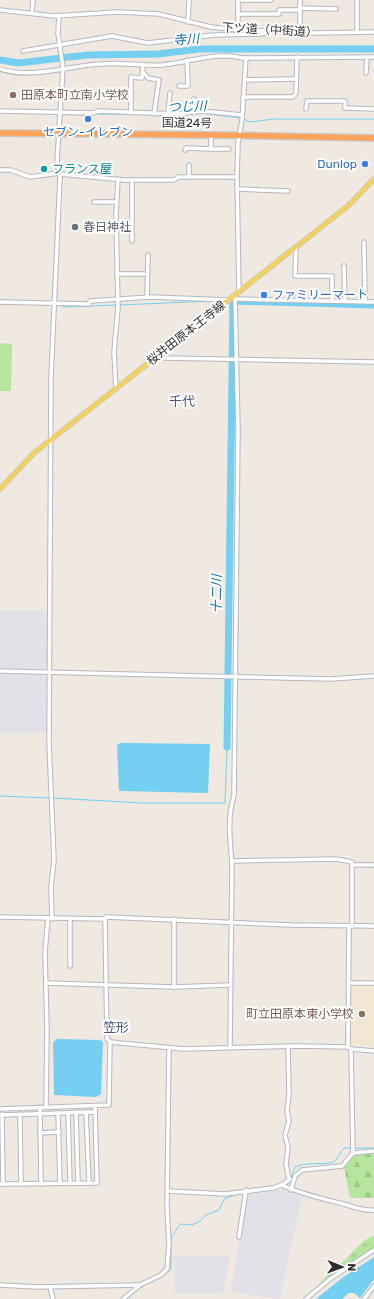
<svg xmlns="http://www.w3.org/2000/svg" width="374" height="1299" viewBox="0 0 374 1299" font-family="Rubik,'Noto Sans JP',sans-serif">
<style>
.industrial{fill:#e3e1e8}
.education{fill:#f0e6d1}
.grass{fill:#b6e59e}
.forest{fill:url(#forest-firs)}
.park{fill:url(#park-tufts)}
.water{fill:#75cff0}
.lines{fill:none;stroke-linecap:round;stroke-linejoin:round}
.stream{stroke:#75cff0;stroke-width:1}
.river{stroke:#75cff0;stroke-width:7}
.minor-casing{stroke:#b4b7c1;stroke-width:5.5}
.major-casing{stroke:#c9c9c9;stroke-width:6}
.highway-casing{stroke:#c9c9c9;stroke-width:8}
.minor{stroke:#fff;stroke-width:3.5}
.major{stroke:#f2d163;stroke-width:4.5}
.highway{stroke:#ffa35c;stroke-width:5.5}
.education-dot{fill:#8d6e63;stroke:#fff;stroke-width:1.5}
.shop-dot{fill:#3f7fe0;stroke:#fff;stroke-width:1.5}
.culture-dot{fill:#0f9aa8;stroke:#fff;stroke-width:1.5}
.worship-dot{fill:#6b7280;stroke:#fff;stroke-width:1.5}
.labels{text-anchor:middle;stroke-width:4;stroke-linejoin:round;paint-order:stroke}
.street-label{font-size:12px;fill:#2e2e2e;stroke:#fff}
.education-label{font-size:12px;fill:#785e54;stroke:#fff;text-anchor:start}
.shop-label{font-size:12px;fill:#366cbe;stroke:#fff}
.culture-label{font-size:12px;fill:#0d838f;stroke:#fff;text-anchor:start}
.worship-label{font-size:12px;fill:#5b616d;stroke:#fff;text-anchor:start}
.water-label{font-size:13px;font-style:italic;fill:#0d6fa3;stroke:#fff}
.neighbourhood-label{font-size:13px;fill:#4d5680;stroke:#fff}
</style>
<defs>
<pattern id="forest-firs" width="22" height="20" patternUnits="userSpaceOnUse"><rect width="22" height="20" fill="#b6e59e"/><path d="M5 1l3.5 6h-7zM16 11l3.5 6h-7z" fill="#9dc588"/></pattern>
<pattern id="park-tufts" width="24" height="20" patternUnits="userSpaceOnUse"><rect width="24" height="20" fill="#b6e59e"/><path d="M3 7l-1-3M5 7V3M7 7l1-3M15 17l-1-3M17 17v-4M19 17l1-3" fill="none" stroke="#9dc588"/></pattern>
</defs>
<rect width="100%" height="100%" fill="#efe9e1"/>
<g class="industrial">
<path d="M0,610L49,611L48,664L42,670H0Z"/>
<path d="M0,674L43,675L48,680V732L0,733Z"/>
<path d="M285,1189L302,1196L280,1299L230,1292L248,1195Z"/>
<path d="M174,1256H230L223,1293L175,1294Z"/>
</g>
<path class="education" d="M351,984H374V1046L350,1044Z"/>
<path class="grass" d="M0,343L12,344L11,391H0Z"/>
<path class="forest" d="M374,1152V1198H350L344,1167L354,1155Z"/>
<path class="park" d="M374,1235V1248L321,1285L320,1283C327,1275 335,1269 343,1262C353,1252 361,1241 374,1235Z"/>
<g class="water">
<path d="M120,743L210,744L208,793L119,791L117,745Z"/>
<path d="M57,1039L100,1040L103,1042L101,1094L96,1097L54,1095L53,1042Z"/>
<path d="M374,1257V1279L360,1298L354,1293H349L342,1299H316L342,1278Z"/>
</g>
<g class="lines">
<g class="stream">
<path d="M31,113L85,115"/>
<path d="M200,113L241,118"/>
<path d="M95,114L179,115"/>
<path d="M244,119L250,122L274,119H374"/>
<path d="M120,305L210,301"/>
<path d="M63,307L117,305"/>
<path d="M0,796L49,798"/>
<path d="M53,798L142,803H225L227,747"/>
<path d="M291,1178L295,1167C307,1161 329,1166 335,1161C339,1157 340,1152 344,1148H374"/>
<path d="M286,1186L290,1181"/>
<path d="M248,1193L284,1187"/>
<path d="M163,1276L171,1269V1238L180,1224L192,1225L200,1221L206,1215L219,1210L224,1199L238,1194"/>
<path d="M127,1299L139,1288"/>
</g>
<g class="river">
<path d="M0,60L19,63L87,55L158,54L199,49H374"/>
<path d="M227,747L233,301L374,305"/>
</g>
<g class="minor-casing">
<g id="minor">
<path d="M238,0H271"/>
<path d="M238,0V30"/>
<path d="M300,0V32"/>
<path d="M357,0V32"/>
<path d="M300,8L336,9"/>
<path d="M0,10L54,16L117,12L159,14L211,27L238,30L316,33L374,32"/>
<path d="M32,13L33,0"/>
<path d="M238,14H279V10H300"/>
<path d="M188,22L189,0"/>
<path d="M23,51L112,36L148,43L214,35L261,34L269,32"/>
<path d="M0,69C32,79 67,66 100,64C120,62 140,66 161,65C188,63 215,51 242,58L374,57"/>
<path d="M143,72L148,78L159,80L154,114"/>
<path d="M366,73L367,57"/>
<path d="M245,80L296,79"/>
<path d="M179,86H188L187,60"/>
<path d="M243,97H293L296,93L297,57"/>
<path d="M306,109L307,101H345V108L374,109"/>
<path d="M0,111L93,113L99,111L176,114L202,111L242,115"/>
<path d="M194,111V99"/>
<path d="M131,113V77L142,78L143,64"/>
<path d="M168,114L170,93"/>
<path d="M211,149H229"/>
<path d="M185,150L186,148L211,149V135"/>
<path d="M0,170H11L30,177L59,173"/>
<path d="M60,174L124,180H174L178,177H237"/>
<path d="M189,177V165"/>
<path d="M238,189L288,191"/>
<path d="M94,202H116"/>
<path d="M132,241V180"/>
<path d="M364,242L365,301"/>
<path d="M296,247L295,276H332V301"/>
<path d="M344,266L345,301"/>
<path d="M117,274H144"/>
<path d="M239,292L237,177L238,143L242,120L246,58"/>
<path d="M147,297L148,255"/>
<path d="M236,299L374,302"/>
<path d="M0,302L89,304L90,301L151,297L229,300"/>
<path d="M157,356L165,358L374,362"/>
<path d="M116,389L114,352L118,308L116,214L118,179"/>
<path d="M0,671L331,679L374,676"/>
<path d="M232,861L336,859L352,862V865H374"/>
<path d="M0,917L105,919L106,917L291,925L374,926"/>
<path d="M52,919L51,887L54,860L49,743L51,377L60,177L57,162L63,68L58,33L59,16"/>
<path d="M70,919V966"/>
<path d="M352,926V865"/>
<path d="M46,983L174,987V919"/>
<path d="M349,983H374"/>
<path d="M174,987L230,985"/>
<path d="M110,1042L184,1049L296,1046L348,1047L351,1049L374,1051"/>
<path d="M288,1046L289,1094L287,1111L289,1121L285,1135L288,1148L286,1164L289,1180"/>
<path d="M230,1047L232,863C230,842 227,816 234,796L238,430L235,295"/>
<path d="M348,1047L349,926"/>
<path d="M46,1106L47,1029L45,952L48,918"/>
<path d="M40,1107L41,1184"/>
<path d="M0,1109L109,1105L110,1042L107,1039L105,919"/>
<path d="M76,1112L78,1183"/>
<path d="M86,1112L89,1183"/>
<path d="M58,1113L60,1183"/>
<path d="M68,1113L70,1183"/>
<path d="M2,1114L3,1184"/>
<path d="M20,1114L21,1184"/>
<path d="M2,1115L95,1112"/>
<path d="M40,1133L59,1132"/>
<path d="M353,1153L374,1151"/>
<path d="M0,1184L97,1183L95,1107"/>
<path d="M282,1185C303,1195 325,1199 347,1205C357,1208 363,1211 374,1210"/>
<path d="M291,1190L295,1176L302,1170L342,1166L353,1153L351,1049"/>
<path d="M168,1191L225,1194L273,1188L282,1185L290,1179"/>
<path d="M239,1237L246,1190"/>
<path d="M0,1285L37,1287L140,1285"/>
<path d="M50,1287L53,1299"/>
<path d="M123,1299L140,1285L161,1275L167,1269L169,1245L167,1206L169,1048"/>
<path d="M306,1299L330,1279L374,1250"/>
<path d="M364,1299L374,1286"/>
</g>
</g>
<g class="major-casing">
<path id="major" d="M0,489L34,453L348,206L374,179"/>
</g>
<g class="highway-casing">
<path id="highway" d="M0,133L211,135L374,138"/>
</g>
<use href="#minor" class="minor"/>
<use href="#major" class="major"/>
<use href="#highway" class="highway"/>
</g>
<g class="education-dot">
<circle cx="13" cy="95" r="4"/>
<circle cx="362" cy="1014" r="4"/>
</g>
<g class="shop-dot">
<circle cx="88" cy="119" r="4"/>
<circle cx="365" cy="164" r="4"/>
<circle cx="264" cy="295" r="4"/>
</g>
<circle class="culture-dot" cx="44" cy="169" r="4"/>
<circle class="worship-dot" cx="75" cy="227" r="4"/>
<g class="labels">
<g class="street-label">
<text transform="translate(270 30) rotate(3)" y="4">下ツ道（中街道）</text>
<text transform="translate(187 123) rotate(1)" y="4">国道24号</text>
<text transform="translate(186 333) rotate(-38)" y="4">桜井田原本王寺線</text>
</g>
<g class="education-label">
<text x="21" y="99">田原本町立南小学校</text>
<text x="354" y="1018" text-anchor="end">町立田原本東小学校</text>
</g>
<g class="shop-label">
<text x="88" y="136">セブン-イレブン</text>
<text x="357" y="168" text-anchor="end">Dunlop</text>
<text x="272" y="299" text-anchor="start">ファミリーマート</text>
</g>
<g class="culture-label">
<text x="52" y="173">フランス屋</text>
</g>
<g class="worship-label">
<text x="83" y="231">春日神社</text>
</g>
<g class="water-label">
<text transform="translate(186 39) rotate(-5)" y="5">寺川</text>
<text transform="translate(187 106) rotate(-2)" y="5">つじ川</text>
<text transform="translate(216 594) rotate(-89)" y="5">十二川</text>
</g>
<g class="neighbourhood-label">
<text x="182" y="406">千代</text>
<text x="116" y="1032">笠形</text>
</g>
</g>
<g transform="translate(342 1267) rotate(91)" stroke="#ffffff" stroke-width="3" paint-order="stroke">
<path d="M0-3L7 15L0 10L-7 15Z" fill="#2e2e2e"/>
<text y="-6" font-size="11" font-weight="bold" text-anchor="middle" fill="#2e2e2e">N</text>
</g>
</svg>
